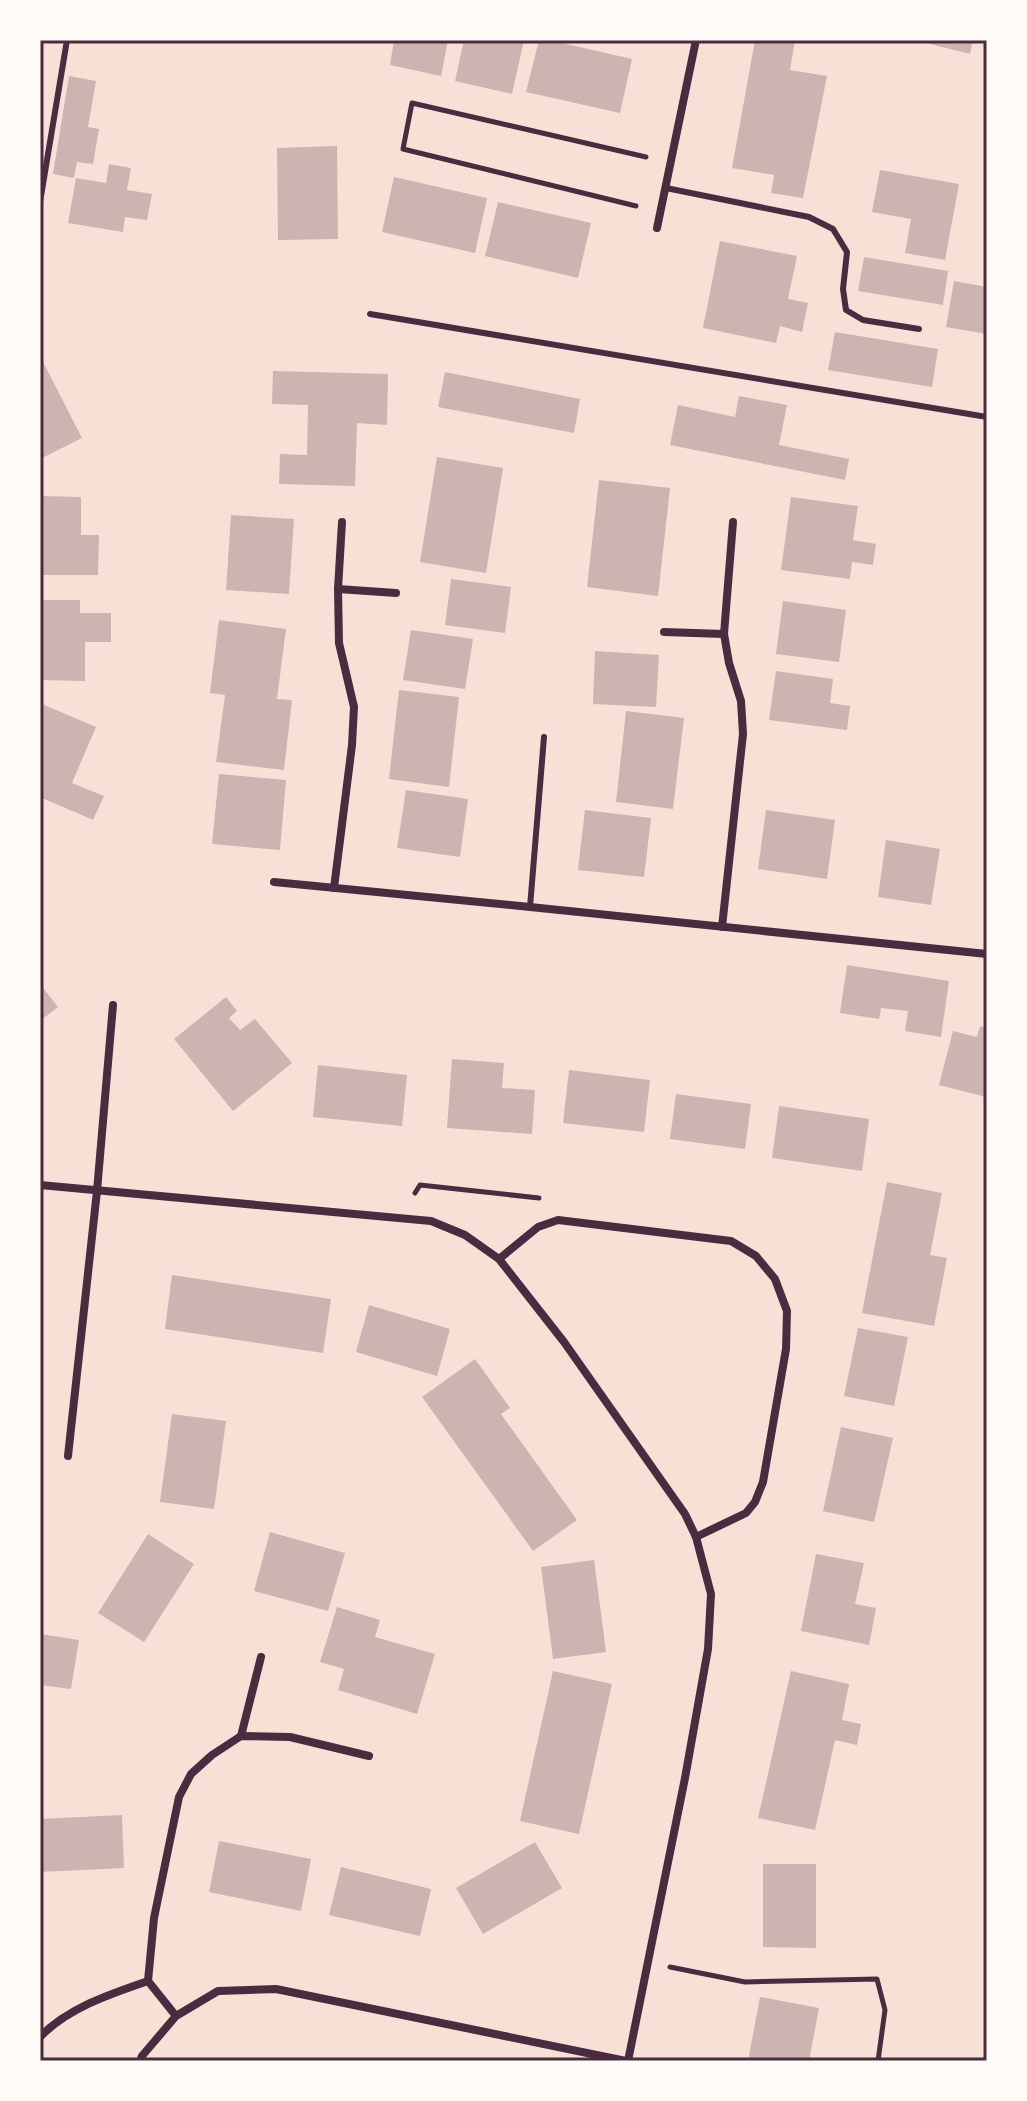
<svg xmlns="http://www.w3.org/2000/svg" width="1027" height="2101" viewBox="0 0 1027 2101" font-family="Lato,sans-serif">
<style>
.building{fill:#ccb4b1}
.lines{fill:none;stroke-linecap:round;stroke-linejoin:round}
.path{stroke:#4a2c40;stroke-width:5}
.service{stroke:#4a2c40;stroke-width:6}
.minor{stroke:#4a2c40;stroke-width:8}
.neatline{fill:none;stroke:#4a2c40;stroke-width:3}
</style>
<rect width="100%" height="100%" fill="#f7e1d7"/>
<g class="building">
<path d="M394,40H448L441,76L390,65Z"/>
<path d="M464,40H524L512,94L455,81Z"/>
<path d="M539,40H549L632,59L620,113L526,92Z"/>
<path d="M755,40H795L790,70L827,76L803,198L771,193L774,175L732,168Z"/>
<path d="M914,40H973L970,54Z"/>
<path d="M69,76L96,81L88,127L99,129L93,164L77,162L74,178L53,174Z"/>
<path d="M337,146L338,239L278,240L277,148Z"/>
<path d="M109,164L131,168L127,190L152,194L147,220L125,217L123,232L68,223L76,178L106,183Z"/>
<path d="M880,170L959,184L945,260L905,253L911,219L872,212Z"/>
<path d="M394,177L487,198L475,253L382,232Z"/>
<path d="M498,202L591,223L578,278L485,256Z"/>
<path d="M720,241L797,256L788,299L808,303L802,332L780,326L776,343L703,328Z"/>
<path d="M864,257L948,271L943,305L858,291Z"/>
<path d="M954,281L987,287V334L946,327Z"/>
<path d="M835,332L938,349L932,387L828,370Z"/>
<path d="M40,356L82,438L40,459Z"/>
<path d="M273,371L388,374L387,425L357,423L355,486L279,484L280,454L307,455L308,405L272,404Z"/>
<path d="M445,372L580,399L574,433L438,407Z"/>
<path d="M739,396L787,405L779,445L849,459L845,480L670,445L678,405L735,417Z"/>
<path d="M437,457L503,468L486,573L420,562Z"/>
<path d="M599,480L670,488L658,596L587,587Z"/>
<path d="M40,496L81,497V535H99L98,575H40Z"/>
<path d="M791,497L858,506L853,540L876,544L873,565L852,562L850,579L781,570Z"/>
<path d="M231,515L294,519L289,594L226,590Z"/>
<path d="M451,579L511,587L505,633L445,625Z"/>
<path d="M40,600H80V613H111V642H85V681L40,680Z"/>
<path d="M783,601L846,610L839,662L776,654Z"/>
<path d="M219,620L286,629L277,699L292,700L284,770L216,762L225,695L210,693Z"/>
<path d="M411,630L473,639L465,689L403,680Z"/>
<path d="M595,651L659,655L656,707L593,704Z"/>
<path d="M776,671L833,679L830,703L850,706L847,730L769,720Z"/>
<path d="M399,690L459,697L449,787L389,779Z"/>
<path d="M42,704L96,727L72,783L104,796L93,820L40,797V710Z"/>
<path d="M626,711L684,718L673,809L616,802Z"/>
<path d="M219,774L286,780L280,850L212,844Z"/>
<path d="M406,790L468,799L460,857L397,848Z"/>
<path d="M585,810L651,818L644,877L578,870Z"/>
<path d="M766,810L835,820L827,879L758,869Z"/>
<path d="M886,840L940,849L931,905L878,897Z"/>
<path d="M847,965L949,981L941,1037L905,1031L908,1011L881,1008L879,1019L840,1013Z"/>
<path d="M40,984L58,1007L40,1021Z"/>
<path d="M226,997L237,1011L229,1018L240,1030L255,1019L292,1063L233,1111L174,1039Z"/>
<path d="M980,1026L987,1028L986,1097L939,1085L953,1031L977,1037Z"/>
<path d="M452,1059L504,1063L502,1088L535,1090L532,1134L447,1128Z"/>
<path d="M318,1065L407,1075L402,1126L313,1117Z"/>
<path d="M569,1070L650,1080L644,1132L563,1123Z"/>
<path d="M676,1094L751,1104L745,1149L670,1139Z"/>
<path d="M779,1106L869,1119L862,1171L772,1158Z"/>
<path d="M887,1182L942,1193L930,1255L947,1258L934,1326L862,1313Z"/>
<path d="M172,1275L331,1299L323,1353L165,1329Z"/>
<path d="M369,1305L450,1329L437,1376L356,1352Z"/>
<path d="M858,1328L908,1337L894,1406L844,1396Z"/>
<path d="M475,1359L510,1408L501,1414L577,1520L533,1551L422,1397Z"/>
<path d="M172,1414L226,1421L214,1509L160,1502Z"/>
<path d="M841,1427L893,1438L874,1522L823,1511Z"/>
<path d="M270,1532L345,1553L328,1611L254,1591Z"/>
<path d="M148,1534L194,1564L144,1642L98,1613Z"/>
<path d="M816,1554L864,1563L855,1604L876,1608L869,1645L801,1631Z"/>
<path d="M594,1560L606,1652L553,1659L541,1567Z"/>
<path d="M337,1607L380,1620L375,1637L435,1654L417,1714L338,1690L344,1669L320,1662Z"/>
<path d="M40,1634L79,1640L71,1689L40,1685Z"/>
<path d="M553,1671L612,1684L579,1834L520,1821Z"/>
<path d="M791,1671L849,1684L842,1720L861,1724L857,1745L835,1740L815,1830L758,1818Z"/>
<path d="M122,1815L124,1868L40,1872V1819Z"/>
<path d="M219,1841L311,1859L301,1911L209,1892Z"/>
<path d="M535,1842L562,1888L483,1934L456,1888Z"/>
<path d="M763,1864H816V1948L763,1947Z"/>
<path d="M341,1867L431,1889L420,1936L329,1915Z"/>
<path d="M760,1997L819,2008L809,2061H748Z"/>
</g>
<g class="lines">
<g class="path">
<path d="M636,206L403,149L412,103L646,157"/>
<path d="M415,1193L420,1185L539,1198"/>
<path d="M670,1967L745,1982L877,1979L885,2010L878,2061"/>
</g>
<g class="service">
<path d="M666,188L809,217L833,229L847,252L843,289L846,310L863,320L919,329"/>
<path d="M40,202L67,40"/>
<path d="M370,314L987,417"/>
<path d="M530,907L544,737"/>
</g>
<g class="minor">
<path d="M657,228L696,40"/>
<path d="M338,589L396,593"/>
<path d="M664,632L724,634"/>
<path d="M274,882L530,907L987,954"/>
<path d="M334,888L352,745L354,707L339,643L338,589L342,522"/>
<path d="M722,927L743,734L741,701L729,663L724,634L733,522"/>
<path d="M40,1185L431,1221L465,1235L499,1259L564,1342L685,1514L696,1537L711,1594L708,1649L685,1778L628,2061"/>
<path d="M499,1259L538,1227L558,1220L731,1241L756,1256L775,1279L787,1311L786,1349L763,1482L755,1502L746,1513L696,1537"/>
<path d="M68,1456L97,1191L113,1005"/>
<path d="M241,1736L261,1657"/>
<path d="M148,1981L154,1918L179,1797L191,1774L212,1755L241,1736L290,1737L369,1756"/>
<path d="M40,2037C68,2008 110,1994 148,1981L176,2016"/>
<path d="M140,2061L142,2056L176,2016L218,1991L276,1989L626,2061"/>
</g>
</g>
<rect width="1027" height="2101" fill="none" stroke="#fffaf5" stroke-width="84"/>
<rect x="42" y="42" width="943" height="2017" class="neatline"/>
</svg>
